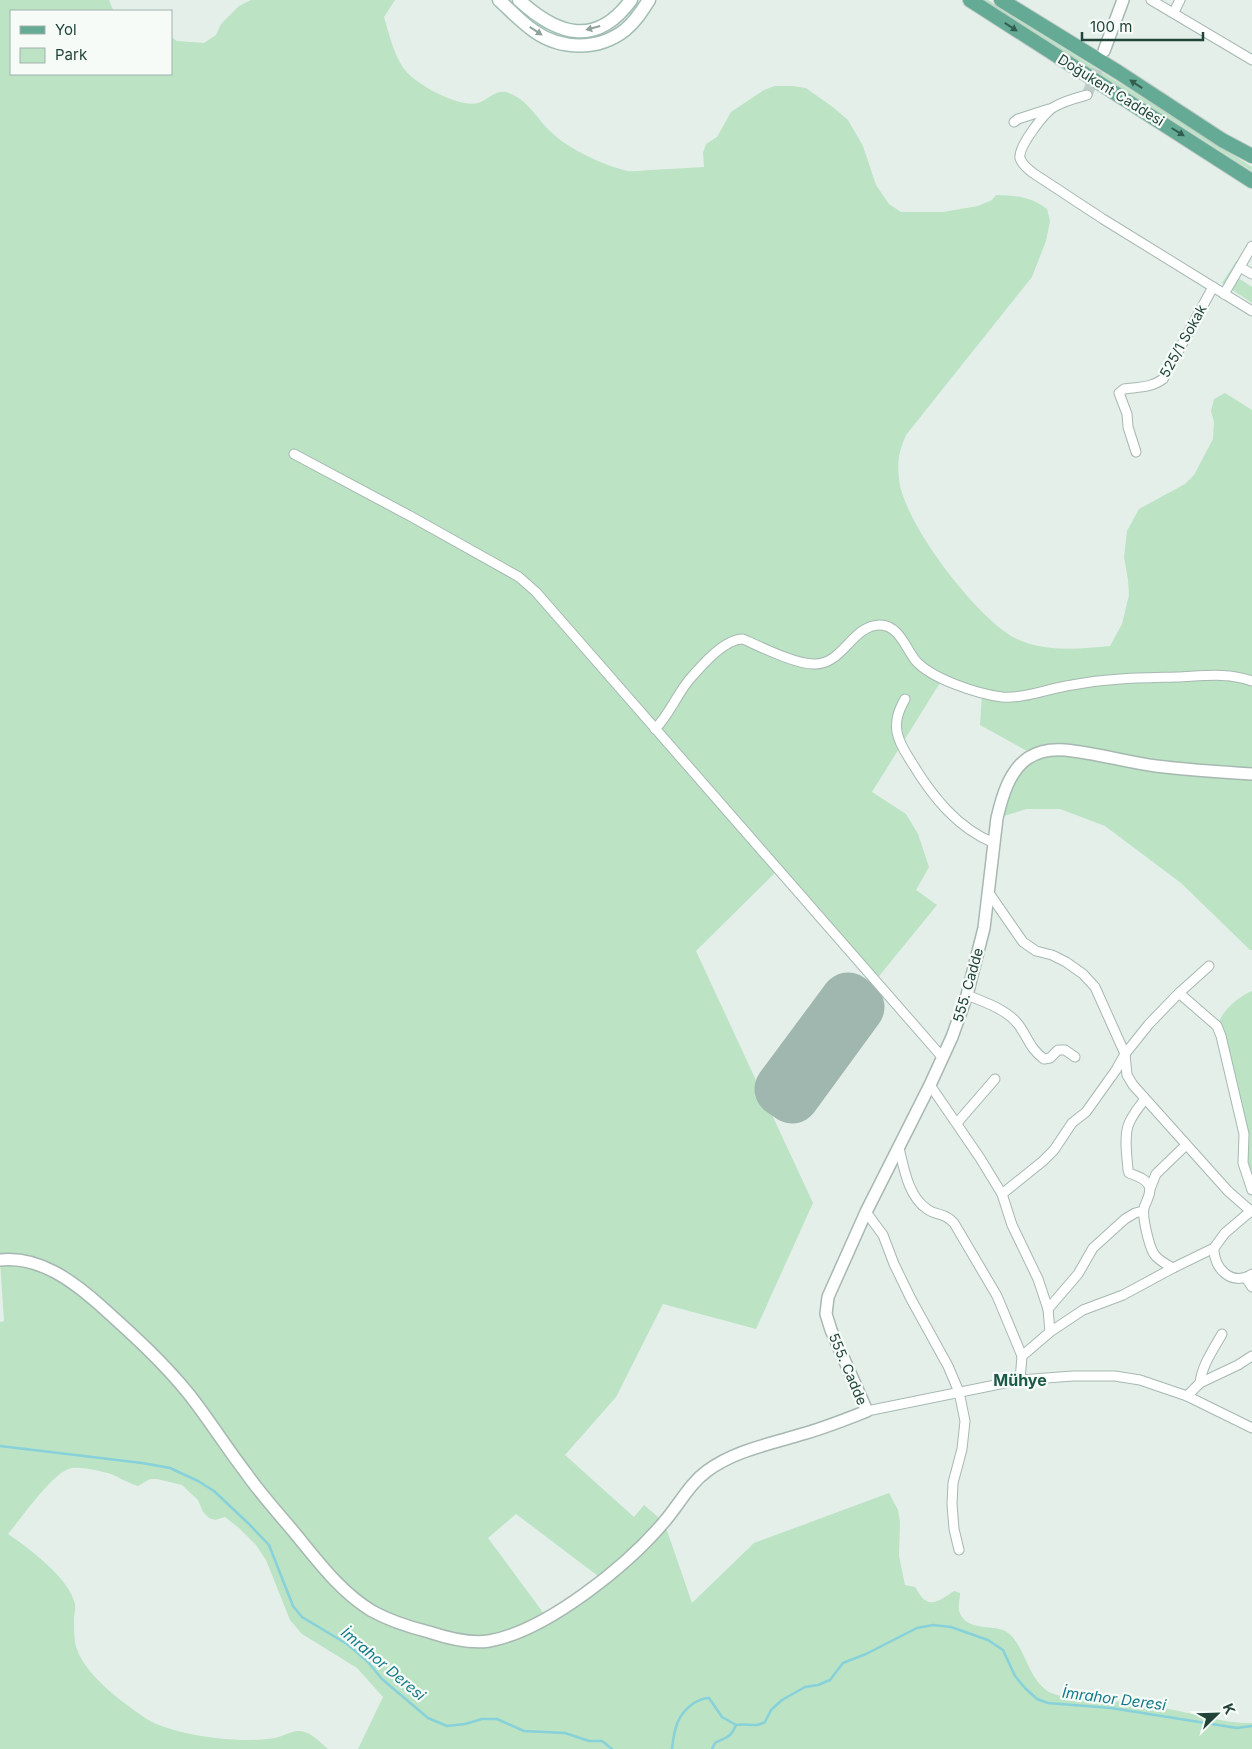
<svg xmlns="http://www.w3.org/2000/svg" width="1252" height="1749" viewBox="0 0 1252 1749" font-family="Inter,sans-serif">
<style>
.green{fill:#bbe3c4;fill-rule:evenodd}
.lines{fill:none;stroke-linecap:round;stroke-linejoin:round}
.stream{stroke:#87d1da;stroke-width:2.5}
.runway{stroke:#a0b7af;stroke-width:55}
.tertiary-tunnel{stroke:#becdc7;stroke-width:11;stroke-dasharray:11 5.5;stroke-linecap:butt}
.minor-casing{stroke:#a6b8b1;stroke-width:11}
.tertiary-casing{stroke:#a6b8b1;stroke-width:14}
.secondary-casing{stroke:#a1bdb2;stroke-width:15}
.primary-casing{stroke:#c1cbc8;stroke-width:16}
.minor{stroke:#fff;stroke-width:9}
.tertiary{stroke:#fff;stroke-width:11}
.secondary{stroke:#fff;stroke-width:12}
.primary{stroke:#64aa95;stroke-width:14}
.oneway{fill:#325e50}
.oneway2{fill:#90a29c}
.labels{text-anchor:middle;stroke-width:4.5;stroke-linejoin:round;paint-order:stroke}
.street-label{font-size:14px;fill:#214439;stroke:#f6fbf8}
.water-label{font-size:15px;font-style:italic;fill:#137a88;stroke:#f6fbf8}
.quarter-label{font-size:16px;font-weight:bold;fill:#1a5947;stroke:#f6fbf8}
</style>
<rect width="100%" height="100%" fill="#e5efea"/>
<g class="green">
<path d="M0,0H109L113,10L116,11H11V74H171V37L177,41L204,43L216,35L221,24L239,6L251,0H395L384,17C389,34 393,51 402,66C412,83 458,108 478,103C490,99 496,88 509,93C528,100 537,119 551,132C568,149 605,166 628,171C635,172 644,170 651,170C669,169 686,168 704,167L703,153L706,144L717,137L731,112L764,90L775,86H793L806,88L834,108L848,120L863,146L876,185L889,204L901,212H943L978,206L992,200L996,195C1017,196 1029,196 1047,209L1050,221L1046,241L1032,277L906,435C899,451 897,462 899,479C904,524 975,615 1013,637C1043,653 1078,649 1110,646L1122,624L1129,595L1128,580L1124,557L1127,531L1139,509L1185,484L1194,475L1213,439L1214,422L1211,411L1214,399L1225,393L1252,410V950H1250L1181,883L1105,826L1060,809H1027L997,818L1001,801L1029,757L1027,751L980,725L982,694L943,678L872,792L906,814L918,834L929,867L916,890L937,905L875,981L778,870L696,951L813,1203L756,1329L663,1304L616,1397L565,1455L634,1517L644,1505L664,1522L692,1603L754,1543L889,1493L898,1510L900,1522L899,1556L905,1585L915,1587C918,1591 921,1598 925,1600C934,1607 946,1596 954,1591L960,1593C960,1598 958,1607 959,1611C966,1632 991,1624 1005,1631C1025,1642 1026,1678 1049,1692C1060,1698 1082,1698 1094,1699C1126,1702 1157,1706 1188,1713C1209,1717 1231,1724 1252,1723V1749H358L383,1697L357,1668L302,1634L290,1620L266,1560L256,1545L239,1528L225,1517L215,1520L209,1518L203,1512L198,1500L182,1485L157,1479H150L138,1486C126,1483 116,1474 103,1472C95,1470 81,1467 72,1468C54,1470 21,1519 8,1534C29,1548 69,1578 75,1604C76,1609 74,1614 74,1619C74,1626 74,1635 75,1642C80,1672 122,1702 145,1718C172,1736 243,1744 274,1738C282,1737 292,1730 300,1731C311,1732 320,1742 328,1749H0V1322L4,1321L0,1260ZM516,1514L602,1579L547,1618L488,1538Z"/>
<path d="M983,0H988L1252,167V171Z"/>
<path d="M1237,260L1238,262L1232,274L1252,287V303L1222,283Z"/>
<path d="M1252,991V1190L1243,1163L1245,1145L1217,1026C1223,1010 1236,998 1252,991Z"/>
</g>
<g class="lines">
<g class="stream">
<path d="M0,1446L142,1463L170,1468L198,1481L214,1491L249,1524L269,1545L293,1606L302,1617L347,1644L367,1661L382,1679L428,1718L447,1726L465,1724L482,1719H497L524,1731L565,1733L589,1741H602L612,1749"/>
<path d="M672,1749C674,1730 677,1714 694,1703C699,1700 703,1698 709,1698L722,1717L736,1725"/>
<path d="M712,1749L715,1743C726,1737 730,1739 736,1725C747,1723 755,1728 765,1722L771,1710L782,1700L805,1687L818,1685L830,1680L843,1663L866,1654L917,1628L933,1625L951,1627L988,1640L1003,1650L1015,1676L1025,1688L1037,1699L1048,1703L1111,1708L1237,1728L1252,1726"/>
</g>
<path class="runway" d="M848,1000L857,1007L792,1096L782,1089Z"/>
<path class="tertiary-tunnel" d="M1087,95L1103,55"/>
<g class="minor-casing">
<g id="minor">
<path d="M1151,0L1252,60"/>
<path d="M1174,12L1180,0"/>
<path d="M1087,95C1076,98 1064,101 1054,107C1044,113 1018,147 1020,158C1022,165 1028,169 1033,173L1103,219L1252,311"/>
<path d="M1014,122L1018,119L1049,109"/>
<path d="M1240,267L1252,274"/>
<path d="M1224,294L1252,246"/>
<path d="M1136,452L1128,427L1127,414L1119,393L1124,389C1138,387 1151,388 1163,379L1213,287"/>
<path d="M294,454L412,517L519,577L536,592L943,1058"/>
<path d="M905,699C899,710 895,719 897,732C899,744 906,753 912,763C932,796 957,828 994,843"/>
<path d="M655,729C669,715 676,696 689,680C701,666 724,639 743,639C761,647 795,664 814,664C843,665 852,625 880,625C899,625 906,649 916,661C932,679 978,694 1002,697C1023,699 1050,688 1072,685C1107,678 1142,678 1177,677C1202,676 1228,672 1252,681"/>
<path d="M989,893L1023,942L1036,951L1052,955L1066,962L1083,974L1095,987L1125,1054L1127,1075L1133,1085L1228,1191L1252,1212"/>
<path d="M1179,993L1217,1026L1221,1036L1244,1134L1243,1163L1252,1190"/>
<path d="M967,995C984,1002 1006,1009 1018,1024C1028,1037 1029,1048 1044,1059L1050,1058L1058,1050H1065L1075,1057"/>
<path d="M930,1085L980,1158L1002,1194L1012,1225L1038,1279L1048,1309L1050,1332"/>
<path d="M1145,1099C1139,1107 1131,1116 1128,1126C1124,1139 1127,1156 1128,1170L1129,1173C1136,1176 1146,1178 1149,1186C1152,1193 1146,1201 1144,1208C1142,1217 1149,1246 1154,1254C1159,1261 1166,1264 1173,1268"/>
<path d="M957,1123L995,1079"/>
<path d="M899,1148C904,1168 908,1196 927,1209C936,1216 944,1212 954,1223L997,1296L1022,1356L1020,1380"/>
<path d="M1150,1189L1156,1174L1186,1145"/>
<path d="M1002,1194L1043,1161L1054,1150L1072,1123L1086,1112L1116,1070L1125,1054L1149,1024L1179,993L1209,966"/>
<path d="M866,1212L883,1235L894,1264L911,1299L948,1366L959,1392L965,1421L962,1449L953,1483L952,1504L954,1529L959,1550"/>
<path d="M1214,1248C1213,1269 1233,1287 1252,1274"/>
<path d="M1246,1278L1252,1287"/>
<path d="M1048,1309L1078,1274L1093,1248L1125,1219L1135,1213L1143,1211"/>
<path d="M1022,1356L1050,1332L1083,1310L1123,1295L1173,1268L1214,1248L1225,1233L1252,1210"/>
<path d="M1200,1383C1202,1365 1213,1350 1222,1334"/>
<path d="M1187,1396L1200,1383L1238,1365L1252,1356"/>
<path d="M867,1411L1020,1380L1073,1376H1115L1140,1380L1187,1396L1252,1428"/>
</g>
</g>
<g class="tertiary-casing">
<g id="tertiary">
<path d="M1104,51L1123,0"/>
<path d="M0,1260C40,1256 73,1281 102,1307C132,1334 162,1361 188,1393C208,1418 226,1447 246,1473C262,1496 281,1516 298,1537C320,1564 342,1593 372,1611C390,1621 409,1627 429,1632C447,1638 470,1644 489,1641C546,1631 627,1566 664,1522C679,1505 689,1484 707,1471C734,1451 767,1445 799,1435C822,1429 844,1420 867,1411L831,1330L826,1314L828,1297L866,1212L930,1085L952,1037L967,995L984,928L997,818C1002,797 1009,771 1028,758C1039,751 1053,749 1065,750C1096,753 1126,762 1156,766C1188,770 1220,772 1252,774"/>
</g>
</g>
<g class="secondary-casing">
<g id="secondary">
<path d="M499,0C510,10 521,22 534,31C561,50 598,51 625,30C635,22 642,11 649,0"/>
<path d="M519,0C557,35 596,48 631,0"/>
</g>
</g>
<g class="primary-casing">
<g id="primary">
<path d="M970,0L1252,181"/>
<path d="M1001,0L1118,72L1222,140L1252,156"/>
</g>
</g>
<use href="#minor" class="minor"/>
<use href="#tertiary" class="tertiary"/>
<use href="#secondary" class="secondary"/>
<use href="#primary" class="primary"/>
</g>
<defs><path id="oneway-solid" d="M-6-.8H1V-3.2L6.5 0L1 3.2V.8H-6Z" transform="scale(1.25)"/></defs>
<g class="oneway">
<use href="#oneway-solid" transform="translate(1011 27) rotate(33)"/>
<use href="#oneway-solid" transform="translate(1136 84) rotate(-147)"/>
<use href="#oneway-solid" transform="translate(1178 132) rotate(32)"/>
</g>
<g class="oneway2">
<use href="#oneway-solid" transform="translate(593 28) rotate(165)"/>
<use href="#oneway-solid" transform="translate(536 31) rotate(33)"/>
</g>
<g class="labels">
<g class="street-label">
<text transform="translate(1111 90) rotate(32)" y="5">Doğukent Caddesi</text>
<text transform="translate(1183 341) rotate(-61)" y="5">525/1 Sokak</text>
<text transform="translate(968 985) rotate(-74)" y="5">555. Cadde</text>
<text transform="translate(848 1369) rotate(67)" y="5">555. Cadde</text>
</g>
<g class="water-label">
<text transform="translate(383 1664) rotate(40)" y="5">İmrahor Deresi</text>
<text transform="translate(1114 1699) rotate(7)" y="5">İmrahor Deresi</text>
</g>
<g class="quarter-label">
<text x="1020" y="1386">Mühye</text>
</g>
</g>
<rect x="10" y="10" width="162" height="65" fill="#f6fbf8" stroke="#a1b2ac"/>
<rect x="20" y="26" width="25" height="8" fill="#64aa95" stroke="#a1b2ac"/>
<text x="55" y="35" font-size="15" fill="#214439">Yol</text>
<rect x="20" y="48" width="25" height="15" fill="#bbe3c4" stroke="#a1b2ac"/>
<text x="55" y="60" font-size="15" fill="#214439">Park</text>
<g transform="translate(1217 1714) rotate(67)" stroke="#f6fbf8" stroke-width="4" paint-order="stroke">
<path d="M0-4L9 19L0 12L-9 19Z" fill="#214439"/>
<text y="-8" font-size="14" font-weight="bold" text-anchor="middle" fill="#214439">K</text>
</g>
<path d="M1082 32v8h121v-8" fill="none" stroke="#214439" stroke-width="2.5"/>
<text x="1090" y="32" font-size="15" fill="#214439" stroke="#f6fbf8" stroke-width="4" paint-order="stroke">100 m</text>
</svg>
